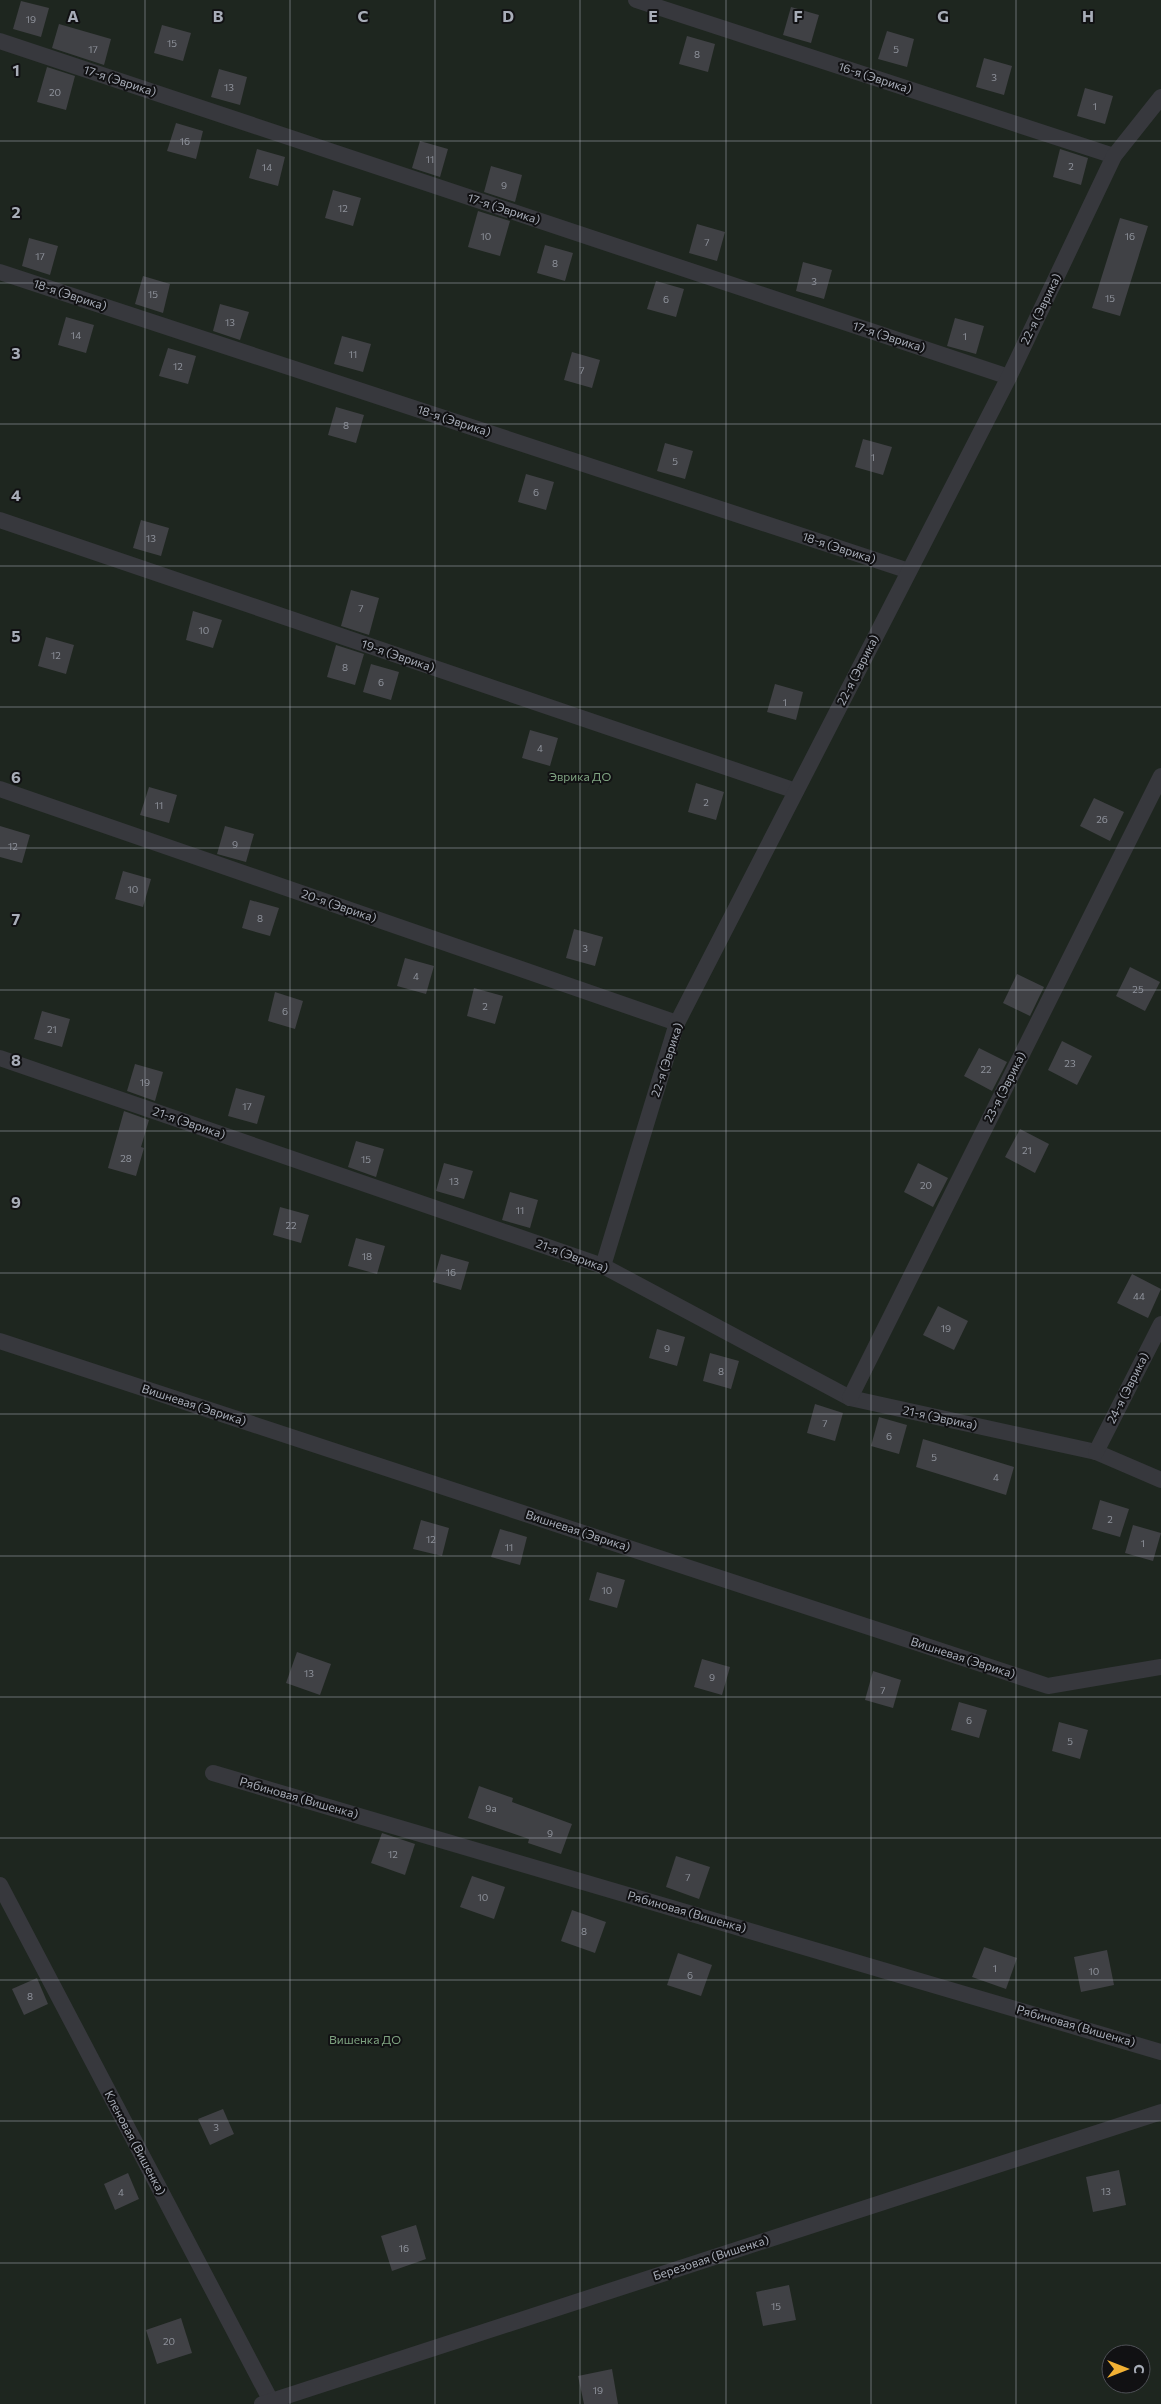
<svg xmlns="http://www.w3.org/2000/svg" width="1161" height="2404" viewBox="0 0 1161 2404" font-family="Commissioner,sans-serif">
<style>
.green{fill:#1e261f;fill-rule:evenodd}
.building{fill:#404145}
.lines{fill:none;stroke-linecap:round;stroke-linejoin:round}
.service{stroke:#37383d;stroke-width:16}
.grid{fill:none;stroke:#a8adb8;stroke-width:1;stroke-opacity:0.55}
.labels{text-anchor:middle;stroke-width:4;stroke-linejoin:round;paint-order:stroke}
.number-label{font-size:10px;fill:#8e929b}
.street-label{font-size:12px;fill:#a8adb8;stroke:#111113}
.park-label{font-size:12px;fill:#7fa381;stroke:#111113}
.grid-label{font-size:16px;text-anchor:middle;font-weight:bold;fill:#a8adb8;stroke:#111113;stroke-width:4;stroke-linejoin:round;paint-order:stroke}
</style>
<rect width="100%" height="100%" fill="#161618"/>
<path class="green" d="M0,0H1161V2404H0ZM1111,2354H1141V2384H1111Z"/>
<g class="building">
<path d="M21,1L49,8L41,37L13,29Z"/>
<path d="M791,7L819,15L811,43L783,35Z"/>
<path d="M59,24L111,39L104,65L52,48Z"/>
<path d="M162,25L191,33L183,61L154,53Z"/>
<path d="M887,31L914,39L907,67L878,59Z"/>
<path d="M687,36L715,44L708,72L679,64Z"/>
<path d="M984,58L1012,66L1004,95L976,87Z"/>
<path d="M47,67L75,76L66,110L37,102Z"/>
<path d="M219,69L247,77L240,105L211,97Z"/>
<path d="M1085,88L1113,96L1105,124L1077,116Z"/>
<path d="M176,123L203,131L196,159L167,151Z"/>
<path d="M420,141L448,149L440,177L412,168Z"/>
<path d="M257,149L285,157L278,186L249,178Z"/>
<path d="M1060,149L1088,158L1081,185L1053,177Z"/>
<path d="M491,166L522,175L515,202L484,192Z"/>
<path d="M333,190L361,198L353,226L325,218Z"/>
<path d="M478,211L510,221L500,256L468,247Z"/>
<path d="M1120,218L1148,226L1120,316L1092,308Z"/>
<path d="M697,224L725,232L717,261L689,253Z"/>
<path d="M29,238L58,246L50,275L22,266Z"/>
<path d="M545,245L573,253L565,281L537,273Z"/>
<path d="M803,262L832,270L824,299L796,291Z"/>
<path d="M143,276L170,284L163,313L135,304Z"/>
<path d="M656,281L684,289L676,317L647,309Z"/>
<path d="M220,304L249,312L240,340L213,331Z"/>
<path d="M66,317L94,325L86,353L58,345Z"/>
<path d="M955,318L984,326L976,354L947,346Z"/>
<path d="M342,336L371,344L363,372L334,364Z"/>
<path d="M168,348L196,356L188,384L159,376Z"/>
<path d="M572,352L600,360L592,388L564,380Z"/>
<path d="M336,407L364,415L356,443L328,435Z"/>
<path d="M863,439L892,447L883,475L855,467Z"/>
<path d="M665,443L693,451L685,479L657,471Z"/>
<path d="M526,474L554,482L546,510L518,502Z"/>
<path d="M141,520L169,528L161,556L133,548Z"/>
<path d="M351,590L379,598L369,635L341,626Z"/>
<path d="M193,611L222,620L213,648L186,640Z"/>
<path d="M46,637L74,645L66,674L38,666Z"/>
<path d="M336,645L364,654L355,685L327,677Z"/>
<path d="M371,664L399,672L391,700L363,692Z"/>
<path d="M775,684L803,692L796,720L767,712Z"/>
<path d="M530,730L558,738L550,766L522,758Z"/>
<path d="M696,783L724,792L716,820L688,812Z"/>
<path d="M149,787L177,795L169,823L140,815Z"/>
<path d="M1094,798L1124,812L1110,841L1080,826Z"/>
<path d="M0,826L30,835L22,863L0,857Z"/>
<path d="M225,826L254,834L246,862L217,854Z"/>
<path d="M123,871L151,879L143,907L115,899Z"/>
<path d="M250,900L279,908L270,936L242,928Z"/>
<path d="M574,929L603,937L595,966L566,958Z"/>
<path d="M405,958L434,966L426,994L397,986Z"/>
<path d="M1130,967L1160,982L1145,1011L1116,996Z"/>
<path d="M1017,974L1044,987L1030,1016L1003,1003Z"/>
<path d="M474,988L503,996L495,1024L467,1016Z"/>
<path d="M275,992L303,1001L295,1029L268,1021Z"/>
<path d="M42,1011L70,1019L62,1047L34,1039Z"/>
<path d="M1062,1041L1092,1056L1077,1085L1048,1070Z"/>
<path d="M979,1048L1007,1062L992,1091L964,1076Z"/>
<path d="M135,1064L163,1072L155,1101L127,1091Z"/>
<path d="M236,1088L265,1096L257,1124L228,1116Z"/>
<path d="M124,1111L149,1120L141,1147L144,1148L136,1176L108,1168Z"/>
<path d="M1020,1129L1049,1144L1035,1173L1005,1157Z"/>
<path d="M356,1141L384,1149L376,1177L348,1167Z"/>
<path d="M444,1163L473,1171L464,1199L436,1191Z"/>
<path d="M918,1163L948,1178L933,1207L904,1192Z"/>
<path d="M510,1192L538,1200L530,1228L502,1220Z"/>
<path d="M280,1207L309,1215L301,1243L273,1235Z"/>
<path d="M356,1238L385,1246L377,1274L348,1266Z"/>
<path d="M441,1254L469,1262L461,1290L433,1282Z"/>
<path d="M1132,1274L1161,1289L1148,1318L1117,1303Z"/>
<path d="M938,1306L968,1321L954,1350L923,1335Z"/>
<path d="M657,1329L685,1337L677,1366L649,1358Z"/>
<path d="M710,1353L739,1361L731,1389L703,1381Z"/>
<path d="M815,1404L843,1413L835,1441L807,1433Z"/>
<path d="M879,1417L907,1425L899,1454L871,1446Z"/>
<path d="M923,1439L1014,1467L1006,1495L916,1467Z"/>
<path d="M1100,1500L1129,1509L1120,1537L1092,1529Z"/>
<path d="M421,1520L449,1528L442,1556L413,1549Z"/>
<path d="M1133,1525L1161,1533L1153,1561L1125,1553Z"/>
<path d="M500,1529L527,1537L520,1565L491,1557Z"/>
<path d="M597,1572L625,1580L617,1608L589,1600Z"/>
<path d="M297,1652L331,1664L320,1695L286,1683Z"/>
<path d="M702,1659L730,1667L722,1695L694,1687Z"/>
<path d="M873,1671L901,1680L893,1708L865,1700Z"/>
<path d="M959,1702L987,1710L979,1738L951,1730Z"/>
<path d="M1059,1722L1088,1730L1080,1759L1052,1751Z"/>
<path d="M479,1786L513,1798L512,1802L572,1824L561,1854L528,1843L529,1839L468,1818Z"/>
<path d="M382,1833L415,1844L405,1875L371,1863Z"/>
<path d="M676,1856L710,1867L699,1899L666,1887Z"/>
<path d="M472,1876L505,1887L494,1919L460,1907Z"/>
<path d="M572,1910L606,1922L595,1953L561,1941Z"/>
<path d="M984,1947L1017,1958L1006,1989L972,1977Z"/>
<path d="M1107,1950L1114,1985L1081,1992L1074,1957Z"/>
<path d="M678,1953L712,1965L701,1996L667,1985Z"/>
<path d="M37,1978L48,2004L24,2015L12,1989Z"/>
<path d="M223,2109L234,2134L210,2145L198,2119Z"/>
<path d="M1119,2170L1126,2205L1093,2212L1086,2177Z"/>
<path d="M128,2173L139,2199L115,2210L104,2184Z"/>
<path d="M416,2225L426,2259L392,2271L381,2236Z"/>
<path d="M789,2285L796,2320L763,2326L756,2292Z"/>
<path d="M181,2318L192,2353L157,2364L146,2330Z"/>
<path d="M612,2369L618,2404H584L578,2376Z"/>
</g>
<g class="lines">
<g class="service">
<path d="M636,0L1114,156"/>
<path d="M0,41L1009,377"/>
<path d="M0,272L909,571"/>
<path d="M0,520L796,791"/>
<path d="M0,789L677,1023"/>
<path d="M0,1058L603,1266L850,1398L1096,1452L1161,1480"/>
<path d="M603,1266L677,1023L1009,377L1114,156L1161,97"/>
<path d="M0,1341L1048,1686L1161,1667"/>
<path d="M850,1398L1161,776"/>
<path d="M1096,1452L1161,1324"/>
<path d="M213,1773L1161,2052"/>
<path d="M0,1885L271,2401"/>
<path d="M262,2404L1161,2112"/>
</g>
</g>
<path class="grid" d="M145,0V2404M290,0V2404M435,0V2404M580,0V2404M726,0V2404M871,0V2404M1016,0V2404M0,141H1161M0,283H1161M0,424H1161M0,566H1161M0,707H1161M0,848H1161M0,990H1161M0,1131H1161M0,1273H1161M0,1414H1161M0,1556H1161M0,1697H1161M0,1838H1161M0,1980H1161M0,2121H1161M0,2263H1161"/>
<g class="labels">
<g class="number-label">
<text x="31" y="23">19</text>
<text x="172" y="47">15</text>
<text x="93" y="53">17</text>
<text x="896" y="53">5</text>
<text x="697" y="58">8</text>
<text x="994" y="81">3</text>
<text x="229" y="91">13</text>
<text x="55" y="96">20</text>
<text x="1095" y="110">1</text>
<text x="185" y="145">16</text>
<text x="430" y="163">11</text>
<text x="1071" y="170">2</text>
<text x="267" y="171">14</text>
<text x="504" y="189">9</text>
<text x="343" y="212">12</text>
<text x="486" y="240">10</text>
<text x="1130" y="240">16</text>
<text x="707" y="246">7</text>
<text x="40" y="260">17</text>
<text x="555" y="267">8</text>
<text x="814" y="285">3</text>
<text x="153" y="298">15</text>
<text x="1110" y="302">15</text>
<text x="666" y="303">6</text>
<text x="230" y="326">13</text>
<text x="76" y="339">14</text>
<text x="965" y="340">1</text>
<text x="353" y="358">11</text>
<text x="178" y="370">12</text>
<text x="582" y="374">7</text>
<text x="346" y="429">8</text>
<text x="873" y="461">1</text>
<text x="675" y="465">5</text>
<text x="536" y="496">6</text>
<text x="151" y="542">13</text>
<text x="361" y="612">7</text>
<text x="204" y="634">10</text>
<text x="56" y="659">12</text>
<text x="345" y="671">8</text>
<text x="381" y="686">6</text>
<text x="785" y="706">1</text>
<text x="540" y="752">4</text>
<text x="706" y="806">2</text>
<text x="159" y="809">11</text>
<text x="1102" y="823">26</text>
<text x="235" y="848">9</text>
<text x="13" y="850">12</text>
<text x="133" y="893">10</text>
<text x="260" y="922">8</text>
<text x="585" y="952">3</text>
<text x="416" y="980">4</text>
<text x="1138" y="993">25</text>
<text x="485" y="1010">2</text>
<text x="285" y="1015">6</text>
<text x="52" y="1033">21</text>
<text x="1070" y="1067">23</text>
<text x="986" y="1073">22</text>
<text x="145" y="1086">19</text>
<text x="247" y="1110">17</text>
<text x="1027" y="1154">21</text>
<text x="126" y="1162">28</text>
<text x="366" y="1163">15</text>
<text x="454" y="1185">13</text>
<text x="926" y="1189">20</text>
<text x="520" y="1214">11</text>
<text x="291" y="1229">22</text>
<text x="367" y="1260">18</text>
<text x="451" y="1276">16</text>
<text x="1139" y="1300">44</text>
<text x="946" y="1332">19</text>
<text x="667" y="1352">9</text>
<text x="721" y="1375">8</text>
<text x="825" y="1427">7</text>
<text x="889" y="1440">6</text>
<text x="934" y="1461">5</text>
<text x="996" y="1481">4</text>
<text x="1110" y="1523">2</text>
<text x="431" y="1543">12</text>
<text x="1143" y="1547">1</text>
<text x="509" y="1551">11</text>
<text x="607" y="1594">10</text>
<text x="309" y="1677">13</text>
<text x="712" y="1681">9</text>
<text x="883" y="1694">7</text>
<text x="969" y="1724">6</text>
<text x="1070" y="1745">5</text>
<text x="491" y="1812">9а</text>
<text x="550" y="1837">9</text>
<text x="393" y="1858">12</text>
<text x="688" y="1881">7</text>
<text x="483" y="1901">10</text>
<text x="584" y="1935">8</text>
<text x="995" y="1972">1</text>
<text x="1094" y="1975">10</text>
<text x="690" y="1979">6</text>
<text x="30" y="2000">8</text>
<text x="216" y="2131">3</text>
<text x="1106" y="2195">13</text>
<text x="121" y="2196">4</text>
<text x="404" y="2252">16</text>
<text x="776" y="2310">15</text>
<text x="169" y="2345">20</text>
<text x="598" y="2394">19</text>
</g>
<g class="street-label">
<text transform="translate(875 78) rotate(18)" y="4">16-я (Эврика)</text>
<text transform="translate(120 81) rotate(18)" y="4">17-я (Эврика)</text>
<text transform="translate(504 209) rotate(18)" y="4">17-я (Эврика)</text>
<text transform="translate(70 295) rotate(18)" y="4">18-я (Эврика)</text>
<text transform="translate(1041 309) rotate(-64)" y="4">22-я (Эврика)</text>
<text transform="translate(889 337) rotate(18)" y="4">17-я (Эврика)</text>
<text transform="translate(454 421) rotate(18)" y="4">18-я (Эврика)</text>
<text transform="translate(839 548) rotate(18)" y="4">18-я (Эврика)</text>
<text transform="translate(398 656) rotate(19)" y="4">19-я (Эврика)</text>
<text transform="translate(858 670) rotate(-63)" y="4">22-я (Эврика)</text>
<text transform="translate(339 906) rotate(19)" y="4">20-я (Эврика)</text>
<text transform="translate(667 1060) rotate(-72)" y="4">22-я (Эврика)</text>
<text transform="translate(1005 1087) rotate(-63)" y="4">23-я (Эврика)</text>
<text transform="translate(189 1123) rotate(19)" y="4">21-я (Эврика)</text>
<text transform="translate(572 1256) rotate(20)" y="4">21-я (Эврика)</text>
<text transform="translate(1128 1388) rotate(-63)" y="4">24-я (Эврика)</text>
<text transform="translate(194 1405) rotate(18)" y="4">Вишневая (Эврика)</text>
<text transform="translate(940 1418) rotate(12)" y="4">21-я (Эврика)</text>
<text transform="translate(578 1531) rotate(18)" y="4">Вишневая (Эврика)</text>
<text transform="translate(963 1658) rotate(18)" y="4">Вишневая (Эврика)</text>
<text transform="translate(299 1798) rotate(16)" y="4">Рябиновая (Вишенка)</text>
<text transform="translate(687 1912) rotate(16)" y="4">Рябиновая (Вишенка)</text>
<text transform="translate(1076 2026) rotate(16)" y="4">Рябиновая (Вишенка)</text>
<text transform="translate(135 2143) rotate(62)" y="4">Кленовая (Вишенка)</text>
<text transform="translate(711 2258) rotate(-18)" y="4">Березовая (Вишенка)</text>
</g>
<g class="park-label">
<text x="580" y="781">Эврика ДО</text>
<text x="365" y="2044">Вишенка ДО</text>
</g>
</g>
<g class="grid-label">
<text x="73" y="22">A</text>
<text x="218" y="22">B</text>
<text x="363" y="22">C</text>
<text x="508" y="22">D</text>
<text x="653" y="22">E</text>
<text x="798" y="22">F</text>
<text x="943" y="22">G</text>
<text x="1088" y="22">H</text>
<text x="16" y="76">1</text>
<text x="16" y="218">2</text>
<text x="16" y="359">3</text>
<text x="16" y="501">4</text>
<text x="16" y="642">5</text>
<text x="16" y="783">6</text>
<text x="16" y="925">7</text>
<text x="16" y="1066">8</text>
<text x="16" y="1208">9</text>
</g>
<g transform="translate(1126 2369) rotate(90)"><circle r="24" fill="#111113" stroke="#4d4f55"/>
<path d="M0-4L9 19L0 12L-9 19Z" fill="#f2b134"/>
<text y="-8" font-size="14" font-weight="bold" text-anchor="middle" fill="#a8adb8">С</text>
</g>
</svg>
